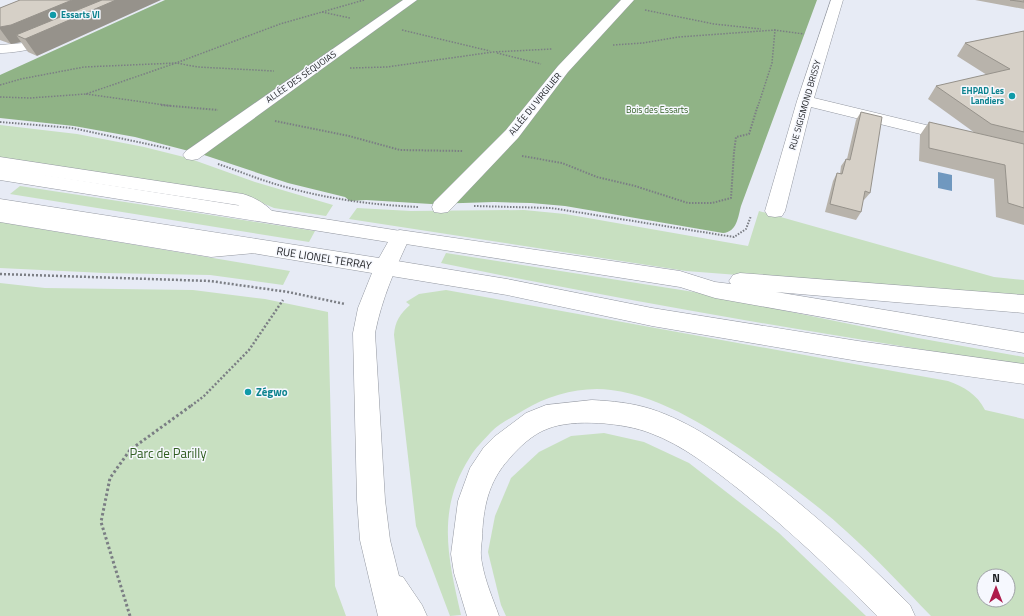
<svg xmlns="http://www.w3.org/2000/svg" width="1024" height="616" viewBox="0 0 1024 616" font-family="'Titillium Web',sans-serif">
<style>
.green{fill:#c8e0c1;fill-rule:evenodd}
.forest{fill:#90b386}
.water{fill:#7098bf}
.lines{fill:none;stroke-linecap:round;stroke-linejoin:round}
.minor-casing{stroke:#9498a1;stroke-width:1}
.major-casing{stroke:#9498a1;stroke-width:1}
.highway-casing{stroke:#9498a1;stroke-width:1}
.path-far3{stroke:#7b7e84;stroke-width:1.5;stroke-dasharray:1.5 1.5;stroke-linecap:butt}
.path-far2{stroke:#7b7e84;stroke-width:2;stroke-dasharray:1.5 1.5;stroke-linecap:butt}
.path-far1{stroke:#7b7e84;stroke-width:2.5;stroke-dasharray:2 2;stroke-linecap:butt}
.path{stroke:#7b7e84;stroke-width:3;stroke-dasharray:2.5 2.5;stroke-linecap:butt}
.minor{fill:#fff;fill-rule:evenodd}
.major{fill:#fff;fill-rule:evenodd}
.highway{fill:#fff;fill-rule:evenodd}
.wall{fill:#b8b3ab}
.shaded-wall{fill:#96928b}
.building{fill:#d6d0c7;stroke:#96928b}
.culture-dot{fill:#0f9aa8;stroke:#f6f8fe;stroke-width:1.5}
.labels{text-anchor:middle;stroke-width:3;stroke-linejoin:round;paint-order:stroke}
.far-culture-label{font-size:9px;font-weight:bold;fill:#0d838f;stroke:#f6f8fe;text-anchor:start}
.far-street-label{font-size:9px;fill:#1c1e21;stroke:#f6f8fe}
.far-park-label{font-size:9px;fill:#315e22;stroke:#f6f8fe}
.street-label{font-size:11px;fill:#1c1e21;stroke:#f6f8fe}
.culture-label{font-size:11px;font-weight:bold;fill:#0d838f;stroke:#f6f8fe;text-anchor:start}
.near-park-label{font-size:13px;fill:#315e22;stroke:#f6f8fe}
</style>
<rect width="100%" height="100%" fill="#e7ebf5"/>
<g class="green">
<path d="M0,125L77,134L144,147L188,158L255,182L333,205L326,216L274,208L246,196L0,160Z"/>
<path d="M20,186L315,231L309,242L10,194Z"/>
<path d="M357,208L411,211L524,210L565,214L748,246L759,211L994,277L1024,280V297L686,271L349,219Z"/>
<path d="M0,222L29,227L290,271L283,285L210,275L104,273L0,268Z"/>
<path d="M446,253L694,292L918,338L1024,357V366C829,335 634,303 441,263Z"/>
<path d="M0,283L45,288L193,290L265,299L328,312L335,586L346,616H0Z"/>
<path d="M446,290L948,381C964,387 977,394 985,410L1024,419V616H931C903,587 876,558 846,531C819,506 787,483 757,461C715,431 664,397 611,390C582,386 549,395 524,410C513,417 500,423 491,432C484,440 475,448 470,457C436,510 448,558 461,615L450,616L416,526L394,335C395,321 400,314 410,305L406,302L419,294ZM984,576H1008V600H984Z"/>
<path d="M604,433L644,442L689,463L779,533L866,616H506L501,605L488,552L495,516L511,478L539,452L571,436Z"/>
</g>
<path class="forest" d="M165,0H817L741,206C738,217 737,232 723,233L565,206L531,203L494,202L431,204L366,200L350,201L345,197L288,183L204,155L135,137L74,126L0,118V75Z"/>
<path class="water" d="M938,172L952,175V191L938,188Z"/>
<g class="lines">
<g class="minor-casing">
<g id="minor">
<path d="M403,0H417L198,159L192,160L186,159L183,155L186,151Z"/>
<path d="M621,0H634L568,72L518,138L448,212L441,213L434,212L432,207L434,202L506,130L558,66Z"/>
<path d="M831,0H843L814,98L959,133L961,137L959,141L953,142L811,107L785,211L782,216L775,217L768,216L765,211L797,101Z"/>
<path d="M52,32L57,33L59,36C50,48 14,53 0,53V45L23,43Z"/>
<path d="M0,157L243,194C254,197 270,206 276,216L273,221C259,225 249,213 238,205L0,169Z"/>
<path d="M0,208L211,243L255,239L262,241L265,246L262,251L255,253L211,257L0,222Z"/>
</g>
</g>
<g class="major-casing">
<path id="major" d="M0,168L407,232L410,237C395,269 382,298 375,333L385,500L390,540L399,576L403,577L422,605L427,616H378L360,540L357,500L353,333L358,308L372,273L0,211V199L379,258L388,242L0,180Z"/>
</g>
<g class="highway-casing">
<g id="highway">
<path d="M400,230L680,271L715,282L731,284L729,281L733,275L740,273L1024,295V313L776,292L1024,333V353L715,298L680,287L393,242L390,237L393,232Z"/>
<path d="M385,259L507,279L652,308L858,341L1024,364V384L858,361L652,326L507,295L385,275L378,272L375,267L378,262Z"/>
<path d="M592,400C612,401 632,403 651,409C691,422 727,448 761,473C814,513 863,558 910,605L915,616H877C834,572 789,530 741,491C713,469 683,445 650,433C625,423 573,418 547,429C533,434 518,448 509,459C488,482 483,508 482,539C481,547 480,555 482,563C485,581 493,599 499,616H467L454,573L451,554L458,501L470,468L484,447L494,437L526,413L546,405Z"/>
</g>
</g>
<g class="path-far3">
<path d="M645,10L714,24L761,29"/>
<path d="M322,12L350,18"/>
<path d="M402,30L490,51"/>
<path d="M774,30L804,34"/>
<path d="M613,45L643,43L679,37L775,30L772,63L758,106"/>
<path d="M497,53L541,64"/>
<path d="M350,68L387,67L493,52L552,49"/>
<path d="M0,85L21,79L84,67L176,63L280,24L364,0"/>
<path d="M86,94L172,106"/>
<path d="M0,97L30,98L86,94L176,63L198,67L274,71"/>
</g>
<g class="path-far2">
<path d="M161,105L218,110"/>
<path d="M275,121L349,136L400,150L463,151"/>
<path d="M0,122L72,128L171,149"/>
<path d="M522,156L562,163L597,177L635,186L688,203H712L731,198L734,152L736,137L749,134L758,105"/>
<path d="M218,164C239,171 260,180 282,186C327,199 373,205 419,207"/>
<path d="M474,206L551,208L734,237L746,229L751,216"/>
</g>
<g class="path-far1">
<path d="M0,274L210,281L288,292L345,304"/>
<path d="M191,406L204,396L249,350L283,300"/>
</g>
<path class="path" d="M130,616L101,522L110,478L130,450L192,405"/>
<use href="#minor" class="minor"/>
<use href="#major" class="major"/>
<use href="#highway" class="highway"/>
</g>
<g class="wall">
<path d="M20,0L37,56L28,52L21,42L11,44L0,40V8Z"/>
<path d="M975,0H1024V9Z"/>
<path d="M1024,31V225L996,217L994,179L919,161L920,135L929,122L975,133L928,99L936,86L987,75L957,56L965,43Z"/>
<path d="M861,112L870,193L864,200H863L861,212L856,220L825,212L833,181L837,173L840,174L841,166L846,159H847L856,120Z"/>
</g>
<path class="shaded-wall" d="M72,0H161L37,56L25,39L16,35L21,42L11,44L0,29V27Z"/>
<g class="building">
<path d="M20,0H72L11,25L0,27V8Z"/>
<path d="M102,0H116L25,39L16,35Z"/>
<path d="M1010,0H1024V2Z"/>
<path d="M1024,31V132L991,124L936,86L1010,69L965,43Z"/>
<path d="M861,112L882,117L870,193L865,191L861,212L830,204L837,173L842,174L846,159L850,160Z"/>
<path d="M929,122L1024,144V208L1008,203L1005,165L929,148Z"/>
</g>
<g class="culture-dot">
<circle cx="53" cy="15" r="4"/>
<circle cx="1012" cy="96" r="4"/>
<circle cx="248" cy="392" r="4"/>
</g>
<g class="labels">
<g class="far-culture-label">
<text x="61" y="18">Essarts VI</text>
<text x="1004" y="94" text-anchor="end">EHPAD Les<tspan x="1004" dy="10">Landiers</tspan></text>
</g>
<g class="far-street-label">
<text transform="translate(301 77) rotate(-35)" y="3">ALLÉE DES SÉQUOIAS</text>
<text transform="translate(535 104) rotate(-51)" y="3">ALLÉE DU VIRGILIER</text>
<text transform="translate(805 105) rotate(-74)" y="3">RUE SIGISMOND BRISSY</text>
</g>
<g class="far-park-label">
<text x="657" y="113">Bois des Essarts</text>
</g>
<g class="street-label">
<text transform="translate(324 258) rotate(9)" y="4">RUE LIONEL TERRAY</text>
</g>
<g class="culture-label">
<text x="256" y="396">Zégwo</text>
</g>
<g class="near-park-label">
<text x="168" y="458">Parc de Parilly</text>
</g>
</g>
<g transform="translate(996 588)"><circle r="19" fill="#f6f8fe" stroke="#9fa1a6"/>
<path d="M0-3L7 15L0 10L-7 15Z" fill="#ae1c4b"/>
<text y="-6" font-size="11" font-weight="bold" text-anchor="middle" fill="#1c1e21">N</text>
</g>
</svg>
